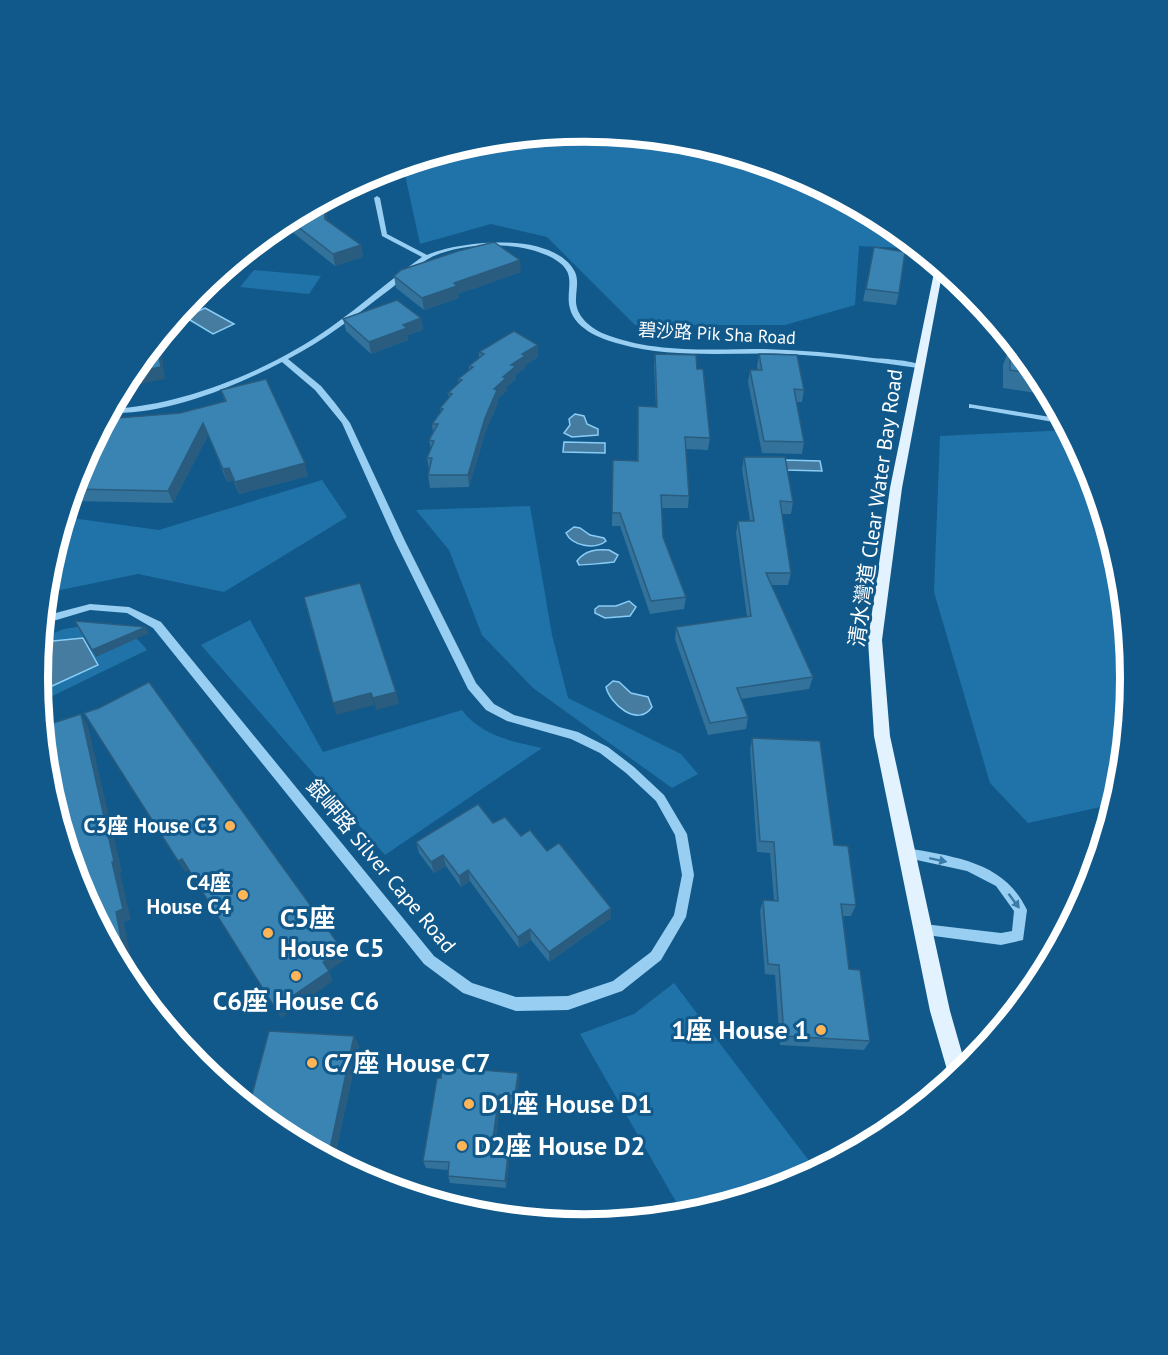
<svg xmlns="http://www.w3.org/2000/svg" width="1168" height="1355" viewBox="0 0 1168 1355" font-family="'PT Sans','Noto Sans TC',sans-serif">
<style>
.green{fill:#2073a8}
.water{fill:#467ca0;stroke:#89ccf5;stroke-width:1.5}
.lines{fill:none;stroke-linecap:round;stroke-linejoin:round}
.minor{fill:#98cef1;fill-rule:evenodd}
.major{fill:#e2f2ff;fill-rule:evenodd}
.wall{fill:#32729b}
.shaded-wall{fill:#295c7e}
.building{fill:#3a84b4;stroke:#295c7e;stroke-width:1.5}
.oneway{fill:#3a7ca9}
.poi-dot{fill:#ffb458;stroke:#11598a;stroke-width:2}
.labels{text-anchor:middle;stroke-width:6;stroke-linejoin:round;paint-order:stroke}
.far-street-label{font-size:18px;fill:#fff;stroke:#11598a}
.street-label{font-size:21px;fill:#fff;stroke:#11598a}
.poi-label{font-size:21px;font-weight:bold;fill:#fff;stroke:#11598a;text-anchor:end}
.near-poi-label{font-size:26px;font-weight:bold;fill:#fff;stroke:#11598a;text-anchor:start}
.rim{fill:none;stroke:#fff;stroke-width:8}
</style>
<rect width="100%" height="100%" fill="#11598a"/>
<g class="green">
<path d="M584,131L691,142L793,173L888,223L904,237L903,248L859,246L855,305L785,325H635L547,237L491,224L420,244L404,170L406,163L478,141Z"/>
<path d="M254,270L321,276L309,294L240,287Z"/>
<path d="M1069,430L1089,469L1120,571L1130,678L1120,784L1114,804L1028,823L990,783L934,592L940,436Z"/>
<path d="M322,480L347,517L224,592L138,574L46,593L48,571L64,517L159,530Z"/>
<path d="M530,506L552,635L568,698L681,754L698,774L672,788L533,688L482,635L449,550L416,510Z"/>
<path d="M250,620L323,752L462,710C480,735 513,742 542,748L385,855L201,645Z"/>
<path d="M83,626C109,629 131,627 147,650L40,702L38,677L41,638L64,629Z"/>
<path d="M674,983L816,1170L793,1183L683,1214L580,1034L634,1014Z"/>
</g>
<g class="water">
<path d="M205,308L234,324L213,334L185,317Z"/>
<path d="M575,414L584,416L587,424L598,429V435L572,437L564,433L570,425L569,419Z"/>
<path d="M564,442L605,443V453L563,452Z"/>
<path d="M785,460L820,461L822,471L786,470Z"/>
<path d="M574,527L580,528L590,535L604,538L606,541C595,550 572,546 566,533Z"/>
<path d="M609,550L618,555L614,562C609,563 582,565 579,565L577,561C585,550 597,549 609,550Z"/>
<path d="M629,601L636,607L630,616L605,618L595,613V609L599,606H616Z"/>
<path d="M83,638L98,665L39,692L38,677L41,646L53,641Z"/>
<path d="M613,681L619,682L631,693L648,697L652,707C638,728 610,704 606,687Z"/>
</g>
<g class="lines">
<g class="minor">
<path d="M377,196L380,198L387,234L427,255C461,240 554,231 575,272C579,281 576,290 576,299C575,315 589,327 602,333C653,354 711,349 764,349C801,350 837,353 873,358C886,359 912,360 922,366L918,368C875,362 831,356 787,354C731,352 674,359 620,344C600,339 572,328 569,304C567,288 575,275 560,263C530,239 460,241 428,259C414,267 402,280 389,290C356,315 325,340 288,359L321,386L335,403L350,423L405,541L476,683L494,704L514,715L578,732L608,747L634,767L664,795L687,834L694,875L686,917L661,960L622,991L568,1010L516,1011L463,993L424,964L153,628L127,613L90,610L43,624L44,616L90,604L129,607L161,622L434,956L472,983L516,997L568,996L613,981L651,952L674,915L682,875L675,835L656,801L626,773L600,753L571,739L507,721L486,710L468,689L395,541L342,423L315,390L282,362C232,388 166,415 109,413L111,409C186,405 270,370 331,327C362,305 391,279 422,257L382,236L374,198Z"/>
<path d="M969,404L1063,419L1065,424L972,408H969Z"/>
<path d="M907,848C954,857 1004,861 1027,910L1023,940L1001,945L919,934L918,930L919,926L924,924L1001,933L1012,931L1014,911L996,886L967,871L903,857L901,853L903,849Z"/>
</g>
<path class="major" d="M936,263L943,269L902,488L882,640L890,736L950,1011L966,1067L950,1080L930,1011L874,736L868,640L890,488Z"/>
</g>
<g class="wall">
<path d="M326,199L327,220L361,245L363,257L335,266L281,223Z"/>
<path d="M874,247L899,293L896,305L863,301Z"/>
<path d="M521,272L458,294L459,298L424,310L396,288L394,276Z"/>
<path d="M421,318L423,330L408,335V340L371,354L346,331L343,319Z"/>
<path d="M1010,339L1039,374L1049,395L1003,388V365L1010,347Z"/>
<path d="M479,352L538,357L525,365V368L516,374V379L507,386V390L498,399V403L486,430L469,487L430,488L428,475L429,470L427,458L431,449L429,440L433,433L432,424L441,412L440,408L449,398L448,393L459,383L458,379L469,370V366L479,358Z"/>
<path d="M655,354L697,369L710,438L708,450L686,449L689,496L688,508H662L663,537L686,597L684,609L650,614L620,526H612L613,460L637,461L638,406L656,407L654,366Z"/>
<path d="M759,354L804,390L802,402H796L804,442L802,454L762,453L748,382L750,370H758L757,366Z"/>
<path d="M221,390L308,476L239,494L233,480L227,482L208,435L173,503L69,501L79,468L180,413L225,402Z"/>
<path d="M744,457L793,502L791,514H782L791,573L788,585H771L813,677L809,689L741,699L748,717L746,729L708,735L675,639L676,627L747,617L736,533L738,521H750L742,469Z"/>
<path d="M752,738L834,845L856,905L851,916H843L849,969L870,1041L864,1050L780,1045L775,975L765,974L760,911L763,900H774L770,853L757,852L750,749Z"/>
<path d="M493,823L521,836L547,851L611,908V918L549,962L531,940L519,948L470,881L461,887L446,866L434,873L419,853L416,842Z"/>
<path d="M359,1045L335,1156H325L280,1132Z"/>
<path d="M518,1073L519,1082L516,1105L500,1103L494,1153L508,1155L509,1162L506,1188L450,1183L448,1176V1170L426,1168L423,1161L441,1078Z"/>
</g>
<g class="shaded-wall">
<path d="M326,199L328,230L325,219L324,200Z"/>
<path d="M361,245L363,257L335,266L333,254Z"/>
<path d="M520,260L521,272L458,294L459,298L424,310L422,298L454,283Z"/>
<path d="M421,318L423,330L408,335V340L371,354L369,342L403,325Z"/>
<path d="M157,344L162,356L165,379L125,387L124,384L130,373Z"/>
<path d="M538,345V357L525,365V368L516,374V379L507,386V390L498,399V403L486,430L469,487L468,475L494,389L511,365L522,354Z"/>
<path d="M203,423L208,435L173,503L168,491Z"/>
<path d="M305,463L308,476L239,494L235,482Z"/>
<path d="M229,468L233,480L227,482L223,469Z"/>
<path d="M146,627L149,633L96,657L92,650Z"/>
<path d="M396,692L399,704L376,710L373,698Z"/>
<path d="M371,693L374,705L336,715L333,703Z"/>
<path d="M81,714L88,726L122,872L120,873L131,920L124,922L137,991L129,980L116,912L112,862Z"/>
<path d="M443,855L446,866L434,873L431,862Z"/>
<path d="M182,859L188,870L185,872L178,861Z"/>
<path d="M468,870L470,881L461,887L459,876Z"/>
<path d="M611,908V918L549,962V952Z"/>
<path d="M530,929L531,940L519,948L518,937Z"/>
<path d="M342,949L346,959L329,971L333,981L281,1018L275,1008L323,962Z"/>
<path d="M354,1036L359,1045L335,1156L330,1149Z"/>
<path d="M518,1073L519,1082L516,1105L515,1096Z"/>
<path d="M499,1095L500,1103L493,1160L491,1153Z"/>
<path d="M508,1155L509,1162L506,1188L505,1181Z"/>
</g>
<g class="building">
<path d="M324,200L325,219L361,245L333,254L288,219Z"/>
<path d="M494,242L520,260L454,283L457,286L422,298L394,276L401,270L458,251Z"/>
<path d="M874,247L905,252L899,293L866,289Z"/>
<path d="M397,300L421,318L403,325L407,328L369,342L343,319Z"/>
<path d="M514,331L538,345L522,354L525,356L511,365L516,366L503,377L506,378L494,389L497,390L485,418L468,475H428L432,458H427L434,441L429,440L438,424H432L443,409L440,408L452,394L448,393L462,380L458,379L473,367L469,366L484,354L479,352Z"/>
<path d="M157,344L161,367L130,373L153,345Z"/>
<path d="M1015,346L1038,374L1010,370V347L1015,348Z"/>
<path d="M655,354L696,355L697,369H703L710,438L685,437L689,496L661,495L663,537L686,597L651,601L620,513H612L613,460L638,461V406L657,407Z"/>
<path d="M759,354L797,355L804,390L794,389L804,442L764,441L750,370H762Z"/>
<path d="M266,379L305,463L235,482L229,468L223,469L203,423L168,491L73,489L79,468L105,419L180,413L226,401L221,390Z"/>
<path d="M744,457H785L793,502L780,501L791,573H766L813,677L737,688L748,717L710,723L676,627L751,616L738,521H754Z"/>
<path d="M360,583L396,692L373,698L371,693L333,703L304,597Z"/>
<path d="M75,621L146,627L92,650Z"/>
<path d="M149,682L342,949L323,962L329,971L275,1008L182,859L178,861L84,713L99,708Z"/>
<path d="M81,714L114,861L112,862L123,909L116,912L129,980L79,886L48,784L43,733L51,731L50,724Z"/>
<path d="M752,738L820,741L834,845L848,846L856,905L841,904L849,969L860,970L870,1041L784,1036L779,965L768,964L763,900L778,901L774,842L760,841Z"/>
<path d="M478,804L493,823L505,817L521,836L530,830L547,851L559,843L611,908L549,952L530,929L518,937L468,870L459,876L443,855L431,862L416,842Z"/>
<path d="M269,1031L354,1036L330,1149L309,1147L280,1132L249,1106Z"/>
<path d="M442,1067L518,1073L515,1096L499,1095L491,1153L508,1155L505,1181L448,1176L449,1162L423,1161L437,1078H441Z"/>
</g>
<defs><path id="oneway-solid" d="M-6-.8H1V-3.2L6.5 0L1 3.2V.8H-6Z" transform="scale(1.5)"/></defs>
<g class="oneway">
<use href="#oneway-solid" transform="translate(938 860) rotate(12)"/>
<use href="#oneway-solid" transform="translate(1014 901) rotate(53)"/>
</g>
<g class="poi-dot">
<circle cx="230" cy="826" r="6"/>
<circle cx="243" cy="895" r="6"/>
<circle cx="268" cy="933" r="6"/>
<circle cx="296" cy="976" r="6"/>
<circle cx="821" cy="1030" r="6"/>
<circle cx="312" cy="1063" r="6"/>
<circle cx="469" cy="1104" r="6"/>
<circle cx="462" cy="1146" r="6"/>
</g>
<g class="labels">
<g class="far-street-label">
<text transform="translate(717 334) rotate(3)" y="6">碧沙路 Pik Sha Road</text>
</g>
<g class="street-label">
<text transform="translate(876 508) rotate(-82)" y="7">清水灣道 Clear Water Bay Road</text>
<text transform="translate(381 866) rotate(50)" y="7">銀岬路 Silver Cape Road</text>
</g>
<g class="poi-label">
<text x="218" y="833">C3座 House C3</text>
<text x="231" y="890">C4座<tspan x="231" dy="24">House C4</tspan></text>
</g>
<g class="near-poi-label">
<text x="280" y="927">C5座<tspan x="280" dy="30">House C5</tspan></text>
<text x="296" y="1010" text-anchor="middle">C6座 House C6</text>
<text x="809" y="1039" text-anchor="end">1座 House 1</text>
<text x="324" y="1072">C7座 House C7</text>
<text x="481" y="1113">D1座 House D1</text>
<text x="474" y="1155">D2座 House D2</text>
</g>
</g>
<path d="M0 0H1168V1355H0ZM48 678a536 536 0 1 1 1072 0a536 536 0 1 1-1072 0Z" fill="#11598a" fill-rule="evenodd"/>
<path class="rim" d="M48 678a536 536 0 1 1 1072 0a536 536 0 1 1-1072 0Z"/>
</svg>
